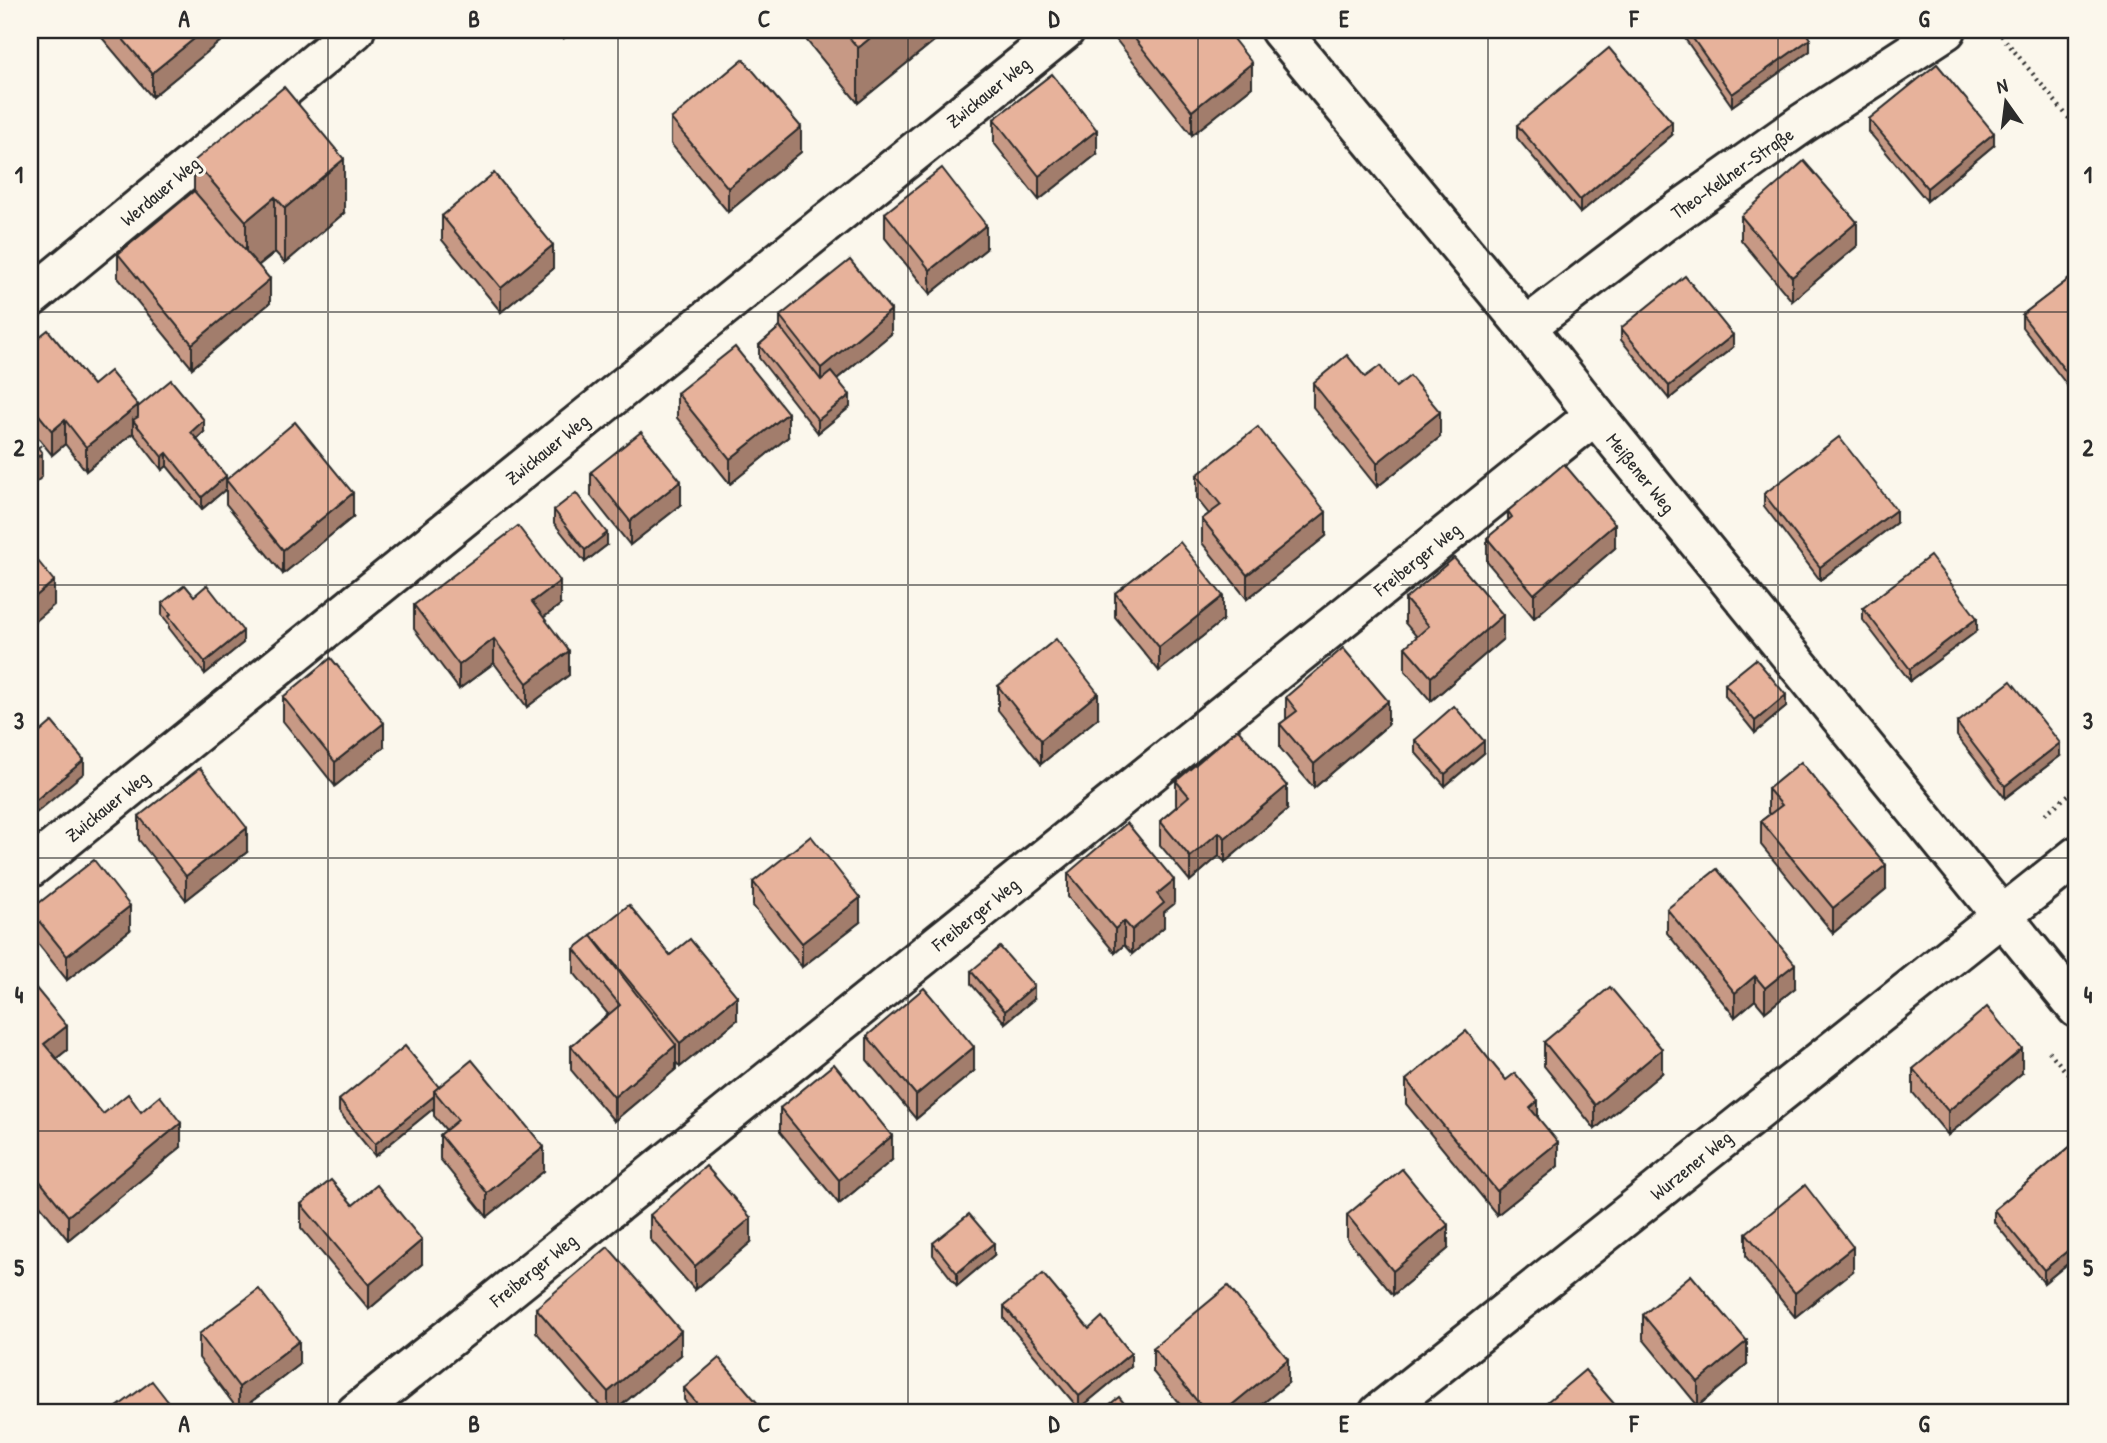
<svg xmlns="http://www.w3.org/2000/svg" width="2107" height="1443" viewBox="0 0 2107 1443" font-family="'Patrick Hand',sans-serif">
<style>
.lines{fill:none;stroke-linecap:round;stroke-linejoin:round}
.minor-casing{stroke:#2b2b2b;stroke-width:44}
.path{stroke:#2b2b2b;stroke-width:4.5;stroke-dasharray:2 5;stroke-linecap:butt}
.minor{stroke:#fbf7ec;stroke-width:38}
.wall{fill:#c79985;stroke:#2b2b2b;stroke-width:2}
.shaded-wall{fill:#a27d6c;stroke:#2b2b2b;stroke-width:2}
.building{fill:#e7b29b;stroke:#2b2b2b;stroke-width:2}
.grid{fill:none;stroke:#2b2b2b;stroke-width:2;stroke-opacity:0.55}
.labels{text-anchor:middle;stroke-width:6;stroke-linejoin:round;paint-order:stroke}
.street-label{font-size:19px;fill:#2b2b2b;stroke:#fbf7ec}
.neatline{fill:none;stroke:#2b2b2b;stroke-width:2.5}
.grid-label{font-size:23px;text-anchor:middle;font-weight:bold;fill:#2b2b2b}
</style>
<rect width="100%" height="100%" fill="#fbf7ec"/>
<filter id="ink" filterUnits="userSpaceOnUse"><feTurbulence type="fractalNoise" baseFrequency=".0143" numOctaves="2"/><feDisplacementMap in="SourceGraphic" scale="14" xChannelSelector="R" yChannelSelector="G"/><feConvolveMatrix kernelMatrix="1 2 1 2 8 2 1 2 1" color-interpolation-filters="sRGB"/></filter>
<g filter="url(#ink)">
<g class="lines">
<g class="minor-casing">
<g id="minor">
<path d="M1280,30L1526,327L1595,415L2077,1008"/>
<path d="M30,298L355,30"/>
<path d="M1526,327L1663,222L1803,123L1946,30"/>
<path d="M30,868L1065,30"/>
<path d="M356,1413L1595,415"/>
<path d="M1379,1413L2077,856"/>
</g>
</g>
<g class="path">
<path d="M1997,30L2077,128"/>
<path d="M30,435L43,451"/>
<path d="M2045,814L2077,788"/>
<path d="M2049,1051L2077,1085"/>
</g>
<use href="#minor" class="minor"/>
</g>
<g class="wall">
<path d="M97,30H233V31L152,97L97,32Z"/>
<path d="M557,30H574L564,38Z"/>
<path d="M807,30H945V32L858,103L807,41Z"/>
<path d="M1114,30H1226L1252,87L1192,135L1114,37Z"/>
<path d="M1679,30H1804L1810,51L1732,106Z"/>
<path d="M671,119L801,152L728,212L671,144Z"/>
<path d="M994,119L1097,154L1039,200L994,143Z"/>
<path d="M1869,119L1994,145L1927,201L1869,132Z"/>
<path d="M1517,125L1672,135L1580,213L1517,138Z"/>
<path d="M194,161L344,213L285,263L275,252L258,266L270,303L192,368L118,278V254L194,191Z"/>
<path d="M885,213L986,249L930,294L885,238Z"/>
<path d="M442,216L553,269L501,312L442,240Z"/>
<path d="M1741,216L1857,246L1792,301L1741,240Z"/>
<path d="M2077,273V378L2067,385L2022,327V315Z"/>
<path d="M780,316L891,334L837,379L850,407L818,433L759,358V345L780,327Z"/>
<path d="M1621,328L1733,347L1669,399L1621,340Z"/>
<path d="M30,344L93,385L138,407L204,432L197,439L226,480L353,517L283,574L226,504V489L202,509L167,466L162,470L133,433L86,471L65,444L52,455L30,428Z"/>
<path d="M1313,383L1396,387L1440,437L1377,487L1313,407Z"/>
<path d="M677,393L788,437L730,484L677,418Z"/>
<path d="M591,472L681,505L630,545L591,496Z"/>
<path d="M1197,475L1326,536L1247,599L1202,543V519L1209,514L1197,499Z"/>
<path d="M1764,494L1896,523L1820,580L1764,506Z"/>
<path d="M554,510L607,545L585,562L554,523Z"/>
<path d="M1508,511L1615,548L1534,618L1487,562V538L1508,521Z"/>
<path d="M1115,593L1223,620L1159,671L1115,617Z"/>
<path d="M194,596L243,643L205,674L169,628V624L162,615V603Z"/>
<path d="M1405,599L1503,639L1431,701L1405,671V647L1417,637L1405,623Z"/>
<path d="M414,605H560L543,618L569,675L527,707L494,663L459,689L414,629Z"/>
<path d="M1863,608L1977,631L1910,681L1863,620Z"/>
<path d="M1725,684L1786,707L1755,733L1725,696Z"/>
<path d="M998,686L1098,718L1041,764L998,710Z"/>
<path d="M283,697L384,747L335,786L283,721Z"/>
<path d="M1286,697L1388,725L1314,788L1280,748V724L1286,720Z"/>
<path d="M1957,723L2060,756L2005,798L1957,736Z"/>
<path d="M1415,740L1484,753L1445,786L1415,752Z"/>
<path d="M1176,781L1287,810L1225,862L1219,856L1190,881L1160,845V821L1177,806L1176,805Z"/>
<path d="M1768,789L1886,889L1833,933L1761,845V821L1770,814L1768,813Z"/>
<path d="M139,816L247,852L186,900L139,840Z"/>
<path d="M1068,873L1174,904L1164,912V927L1132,954L1124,945L1115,953L1068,897Z"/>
<path d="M753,882L860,922L802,967L753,906Z"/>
<path d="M1667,909L1795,988L1765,1012L1755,1000L1735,1017L1667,933Z"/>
<path d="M30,910L130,930L67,980L30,934Z"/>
<path d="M591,935L670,955L737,1020L680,1067L676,1062V1069L614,1121L571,1070V1046L608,1014L574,973V949L591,937Z"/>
<path d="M971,971L1034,999L1005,1023L971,984Z"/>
<path d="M30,981L67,1050L56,1059L103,1114L141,1112L181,1147L68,1240L30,1193Z"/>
<path d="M867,1036L974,1071L916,1119L867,1060Z"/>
<path d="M1544,1042L1662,1073L1595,1129L1544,1066Z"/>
<path d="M1913,1069L2022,1073L1948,1135L1913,1093Z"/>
<path d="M1406,1080H1506L1538,1117L1558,1166L1497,1215L1406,1104Z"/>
<path d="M439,1087L544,1171L487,1217L440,1159V1135L446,1130L434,1116V1108L375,1156L339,1112V1100Z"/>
<path d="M780,1108L892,1160L839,1204L780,1132Z"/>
<path d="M2077,1141V1256L2044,1283L1994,1222V1210Z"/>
<path d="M301,1204L353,1205L422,1264L369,1309L301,1228Z"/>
<path d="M650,1215L751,1242L695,1290L650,1239Z"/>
<path d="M1347,1215L1448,1249L1393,1295L1347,1239Z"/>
<path d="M1746,1233L1853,1271L1795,1317L1746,1257Z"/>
<path d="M933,1243L994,1255L957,1286L933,1255Z"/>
<path d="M1004,1306L1131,1366L1079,1409L1004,1319Z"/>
<path d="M536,1308L681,1355L612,1413H606L536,1332Z"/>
<path d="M1643,1315L1747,1365L1698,1406L1643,1339Z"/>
<path d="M199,1334L299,1365L239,1411L199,1358Z"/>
<path d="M1153,1348L1288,1383L1251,1413H1187L1153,1372Z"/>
<path d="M684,1388L766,1413H695L684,1400Z"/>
</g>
<g class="shaded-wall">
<path d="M205,30H233V31L152,97V73Z"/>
<path d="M564,30H574L564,38Z"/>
<path d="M880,30H945V32L858,103V48Z"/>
<path d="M1810,39V51L1732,106V94Z"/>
<path d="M1252,63V87L1192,135V111Z"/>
<path d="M1672,122V135L1580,213V200Z"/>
<path d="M801,127V152L728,212V188Z"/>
<path d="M1097,130V154L1039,200V176Z"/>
<path d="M1994,133V145L1927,201V188Z"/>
<path d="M344,159V213L285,263V208Z"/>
<path d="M275,197V252L246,275V221Z"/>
<path d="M1857,222V246L1792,301V277Z"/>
<path d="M986,225V249L930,294V270Z"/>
<path d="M553,245V269L501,312V288Z"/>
<path d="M270,279V303L192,368V344Z"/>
<path d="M891,310V334L821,392V368Z"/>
<path d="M1733,335V347L1669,399V386Z"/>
<path d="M2077,365V378L2067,385V373Z"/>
<path d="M850,395V407L818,433V420Z"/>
<path d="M138,405V427L133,420V433L86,471V447Z"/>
<path d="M1440,412V437L1377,487V463Z"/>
<path d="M788,413V437L730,484V459Z"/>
<path d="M65,420V444L52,455V431Z"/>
<path d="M204,420V432L191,444V432Z"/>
<path d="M42,453V477L30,487V463Z"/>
<path d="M167,453V466L162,470V457Z"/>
<path d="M226,476V489L202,509V497Z"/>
<path d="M681,481V505L630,545V521Z"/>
<path d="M353,493V517L283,574V550Z"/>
<path d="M1896,510V523L1820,580V567Z"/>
<path d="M1326,512V536L1247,599V575Z"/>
<path d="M1615,524V548L1534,618V594Z"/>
<path d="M607,533V545L585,562V550Z"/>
<path d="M54,581V605L30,625V601Z"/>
<path d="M560,581V605L532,626V602Z"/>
<path d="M1223,596V620L1159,671V647Z"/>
<path d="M1503,615V639L1431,701V677Z"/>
<path d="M1977,618V631L1910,681V669Z"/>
<path d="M243,631V643L205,674V662Z"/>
<path d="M494,639V663L459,689V665Z"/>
<path d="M569,651V675L527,707V683Z"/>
<path d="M1098,693V718L1041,764V740Z"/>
<path d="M1786,695V707L1755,733V721Z"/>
<path d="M1388,701V725L1314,788V764Z"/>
<path d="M384,723V747L335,786V762Z"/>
<path d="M1484,741V753L1445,786V774Z"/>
<path d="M2060,743V756L2005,798V786Z"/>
<path d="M84,760V773L30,818V805Z"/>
<path d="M1287,786V810L1225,862V838Z"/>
<path d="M247,828V852L186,900V876Z"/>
<path d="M1219,832V856L1190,881V857Z"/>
<path d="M1886,865V889L1833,933V908Z"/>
<path d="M1174,880V904L1164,912V927L1132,954V930L1157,894Z"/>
<path d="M860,898V922L802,967V943Z"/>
<path d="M130,906V930L67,980V956Z"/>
<path d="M1124,921V945L1115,953V929Z"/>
<path d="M1795,964V988L1765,1012V988Z"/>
<path d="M1755,976V1000L1735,1017V993Z"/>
<path d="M1034,986V999L1005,1023V1011Z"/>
<path d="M737,996V1020L680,1067V1043Z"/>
<path d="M67,1026V1050L44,1068V1044Z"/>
<path d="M676,1045V1069L614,1121V1097Z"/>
<path d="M974,1047V1071L916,1119V1095Z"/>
<path d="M1662,1049V1073L1595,1129V1105Z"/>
<path d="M2022,1049V1073L1948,1135V1111Z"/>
<path d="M434,1096V1108L375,1156V1144Z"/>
<path d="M1538,1101V1125L1530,1108Z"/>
<path d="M181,1123V1147L68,1240V1216Z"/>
<path d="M892,1136V1160L839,1204V1180Z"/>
<path d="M1558,1142V1166L1497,1215V1191Z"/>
<path d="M544,1147V1171L487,1217V1193Z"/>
<path d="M751,1218V1242L695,1290V1266Z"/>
<path d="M1448,1225V1249L1393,1295V1271Z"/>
<path d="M422,1240V1264L369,1309V1285Z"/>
<path d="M994,1243V1255L957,1286V1273Z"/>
<path d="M2077,1243V1256L2044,1283V1270Z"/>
<path d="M1853,1247V1271L1795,1317V1293Z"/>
<path d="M681,1331V1355L612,1413H608V1392Z"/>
<path d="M299,1341V1365L239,1411V1387Z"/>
<path d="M1747,1341V1365L1698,1406V1382Z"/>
<path d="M1131,1353V1366L1079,1409V1396Z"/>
<path d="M1288,1359V1383L1251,1413H1222Z"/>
</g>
<g class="building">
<path d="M115,30H205L152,73Z"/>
<path d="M843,30H880L858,48Z"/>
<path d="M1128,30H1226L1252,63L1192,111Z"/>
<path d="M1687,30H1804L1810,39L1732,94Z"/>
<path d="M1609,48L1672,122L1580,200L1517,125Z"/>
<path d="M743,59L801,127L728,188L671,119Z"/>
<path d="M1937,64L1994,133L1927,188L1869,119Z"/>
<path d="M1052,74L1097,130L1039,176L994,119Z"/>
<path d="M284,87L344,159L285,208L275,197L246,221L194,161Z"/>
<path d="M1804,161L1857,222L1792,277L1741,216Z"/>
<path d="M942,168L986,225L930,270L885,213Z"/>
<path d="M494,173L553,245L501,288L442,216Z"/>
<path d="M194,191L270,279L192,344L118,254Z"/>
<path d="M850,260L891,310L821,368L780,316Z"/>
<path d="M2077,273V365L2067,373L2022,315Z"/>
<path d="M1685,276L1733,335L1669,386L1621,328Z"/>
<path d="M780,327L821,380L831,372L850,395L818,420L759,345Z"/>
<path d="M48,330L93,385L110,371L138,405L86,447L65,420L52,431L30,404V344Z"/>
<path d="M735,347L788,413L730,459L677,393Z"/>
<path d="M1347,355L1365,377L1380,366L1396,387L1410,376L1440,412L1377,463L1313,383Z"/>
<path d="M171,380L204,420L191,432L226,476L202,497L167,453L162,457L133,420L138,417V407Z"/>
<path d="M295,422L353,493L283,550L226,480Z"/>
<path d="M1258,427L1326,512L1247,575L1202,519L1221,505L1197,475Z"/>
<path d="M641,432L681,481L630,521L591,472Z"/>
<path d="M30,437L42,453L30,463Z"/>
<path d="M1839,437L1896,510L1820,567L1764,494Z"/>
<path d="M1564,464L1615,524L1534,594L1487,538L1512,517L1508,511Z"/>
<path d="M576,493L607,533L585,550L554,510Z"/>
<path d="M518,526L560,581L532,602L569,651L527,683L494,639L459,665L414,605Z"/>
<path d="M1180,542L1223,596L1159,647L1115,593Z"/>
<path d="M30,551L54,581L30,601Z"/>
<path d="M1930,556L1977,618L1910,669L1863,608Z"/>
<path d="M1454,558L1503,615L1431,677L1405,647L1429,626L1405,599Z"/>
<path d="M185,585L194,596L207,585L243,631L205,662L169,616L171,614L162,603Z"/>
<path d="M1056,639L1098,693L1041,740L998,686Z"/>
<path d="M1343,648L1388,701L1314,764L1280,724L1297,711L1286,697Z"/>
<path d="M331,658L384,723L335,762L283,697Z"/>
<path d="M1756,659L1786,695L1755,721L1725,684Z"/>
<path d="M2011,681L2060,743L2005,786L1957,723Z"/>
<path d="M1454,706L1484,741L1445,774L1415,740Z"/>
<path d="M52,722L84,760L30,805V741Z"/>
<path d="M1238,729L1287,786L1225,838L1219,832L1190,857L1160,821L1189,796L1176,781Z"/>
<path d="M1801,762L1886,865L1833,908L1761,821L1782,805L1768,789Z"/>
<path d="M200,768L247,828L186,876L139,816Z"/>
<path d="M1127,823L1174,880L1157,894L1164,903L1132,930L1124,921L1115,929L1068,873Z"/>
<path d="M811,836L860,898L802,943L753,882Z"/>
<path d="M94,860L130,906L67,956L30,910Z"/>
<path d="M1717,869L1795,964L1765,988L1755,976L1735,993L1667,909Z"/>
<path d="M629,905L670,955L690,939L737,996L680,1043L591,935Z"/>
<path d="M591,936L676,1045L614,1097L571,1046L620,1005L574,949Z"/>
<path d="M1000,947L1034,986L1005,1011L971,971Z"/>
<path d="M30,981L67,1026L44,1044L103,1114L128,1094L141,1112L160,1096L181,1123L68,1216L30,1169Z"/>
<path d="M1610,987L1662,1049L1595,1105L1544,1042Z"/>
<path d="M924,988L974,1047L916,1095L867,1036Z"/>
<path d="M1987,1007L2022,1049L1948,1111L1913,1069Z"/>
<path d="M1466,1031L1506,1080L1515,1073L1538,1101L1530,1108L1558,1142L1497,1191L1406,1080Z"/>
<path d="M405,1046L439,1087L434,1091V1096L375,1144L339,1100Z"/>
<path d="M472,1060L544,1147L487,1193L440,1135L458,1120L434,1091Z"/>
<path d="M834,1064L892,1136L839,1180L780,1108Z"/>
<path d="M2077,1141V1243L2044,1270L1994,1210Z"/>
<path d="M706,1166L751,1218L695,1266L650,1215Z"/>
<path d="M1402,1169L1448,1225L1393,1271L1347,1215Z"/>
<path d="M331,1180L353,1205L377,1185L422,1240L369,1285L301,1204Z"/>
<path d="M1805,1185L1853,1247L1795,1293L1746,1233Z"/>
<path d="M969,1214L994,1243L957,1273L933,1243Z"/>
<path d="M608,1247L681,1331L608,1392L536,1308Z"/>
<path d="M1043,1274L1089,1329L1102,1317L1131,1353L1079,1396L1004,1306Z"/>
<path d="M1691,1275L1747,1341L1698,1382L1643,1315Z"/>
<path d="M1228,1286L1288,1359L1222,1413H1207L1153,1348Z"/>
<path d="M259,1289L299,1341L239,1387L199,1334Z"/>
<path d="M719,1358L766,1413H705L684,1388Z"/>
<path d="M1585,1370L1622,1413H1536L1535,1412Z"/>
<path d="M152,1381L177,1413H109Z"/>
<path d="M1119,1397L1132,1413H1099Z"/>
</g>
</g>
<path class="grid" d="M328,30V1413M618,30V1413M908,30V1413M1198,30V1413M1488,30V1413M1778,30V1413M30,312H2077M30,585H2077M30,858H2077M30,1131H2077"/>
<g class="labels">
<g class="street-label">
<text transform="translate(988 92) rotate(-39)" y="7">Zwickauer Weg</text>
<text transform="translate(1732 173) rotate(-35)" y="7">Theo-Kellner-Straße</text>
<text transform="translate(160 191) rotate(-40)" y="7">Werdauer Weg</text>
<text transform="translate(547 449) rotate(-39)" y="7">Zwickauer Weg</text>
<text transform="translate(1641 473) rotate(51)" y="7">Meißener Weg</text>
<text transform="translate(1417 559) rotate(-39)" y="7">Freiberger Weg</text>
<text transform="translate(107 806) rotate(-39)" y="7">Zwickauer Weg</text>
<text transform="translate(975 914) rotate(-39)" y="7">Freiberger Weg</text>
<text transform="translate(1691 1165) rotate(-39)" y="7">Wurzener Weg</text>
<text transform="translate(533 1270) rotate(-39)" y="7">Freiberger Weg</text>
</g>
</g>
<rect width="2107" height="1443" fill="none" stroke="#fbf7ec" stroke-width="77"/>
<g transform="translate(2006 102) rotate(346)" stroke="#fbf7ec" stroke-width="5" paint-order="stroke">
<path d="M0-5L12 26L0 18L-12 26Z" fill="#2b2b2b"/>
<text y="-10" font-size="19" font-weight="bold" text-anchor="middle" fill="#2b2b2b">N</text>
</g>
<rect x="38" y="38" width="2030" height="1366" class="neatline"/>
<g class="grid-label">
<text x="184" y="27">A</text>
<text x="474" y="27">B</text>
<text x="764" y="27">C</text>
<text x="1054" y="27">D</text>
<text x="1344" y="27">E</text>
<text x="1634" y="27">F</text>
<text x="1924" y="27">G</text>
<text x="19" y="183">1</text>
<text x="2088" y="183">1</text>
<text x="19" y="456">2</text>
<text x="2088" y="456">2</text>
<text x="19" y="729">3</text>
<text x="2088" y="729">3</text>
<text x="19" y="1003">4</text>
<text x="2088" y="1003">4</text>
<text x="19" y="1276">5</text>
<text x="2088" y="1276">5</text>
<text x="184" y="1432">A</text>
<text x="474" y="1432">B</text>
<text x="764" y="1432">C</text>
<text x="1054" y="1432">D</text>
<text x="1344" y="1432">E</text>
<text x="1634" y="1432">F</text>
<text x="1924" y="1432">G</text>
</g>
</svg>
